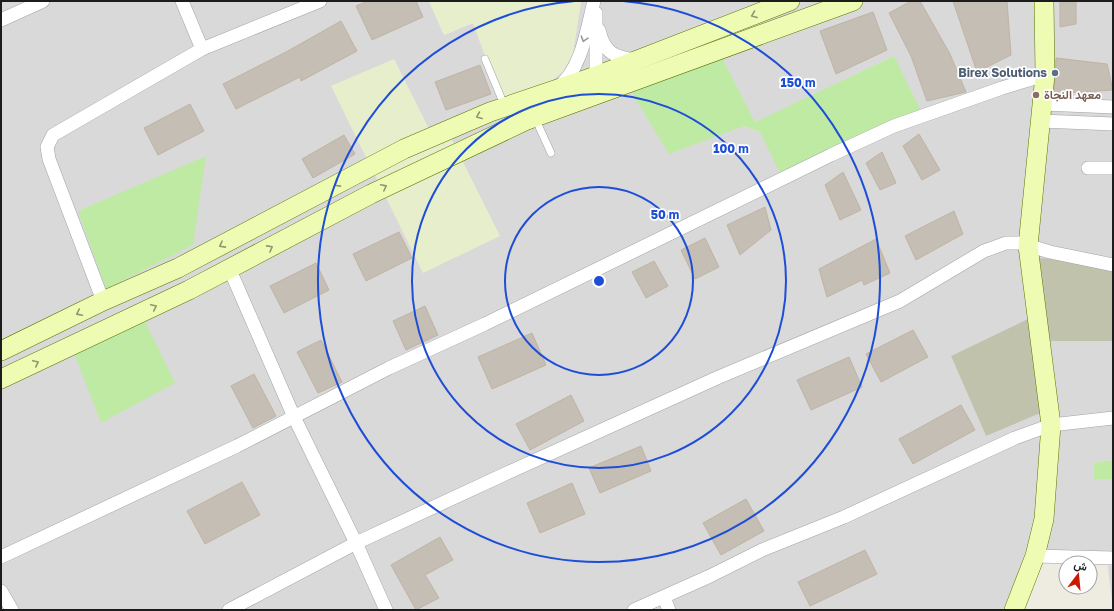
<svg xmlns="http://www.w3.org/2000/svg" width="1114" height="611" viewBox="0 0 1114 611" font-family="'Golos Text',Vazirmatn,sans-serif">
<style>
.residential{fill:#dad9d9;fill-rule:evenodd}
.construction{fill:#c0c2ac}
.farmland{fill:#e7eecb}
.grass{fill:#beeaa4}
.building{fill:#c5beb4;stroke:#c0b3a3}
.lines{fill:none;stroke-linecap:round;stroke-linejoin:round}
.lane-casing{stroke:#a3a3a3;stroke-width:8}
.street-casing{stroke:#a3a3a3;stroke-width:14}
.secondary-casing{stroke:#5a7402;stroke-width:20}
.lane{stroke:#fff;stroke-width:7}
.street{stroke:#fff;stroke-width:13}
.secondary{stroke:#eefbb2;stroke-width:19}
.oneway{stroke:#90976e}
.oneway2{stroke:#999}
.ring{fill:none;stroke:#1d4ed8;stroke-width:2}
.service-dot{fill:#5c6f8a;stroke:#fff;stroke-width:1.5}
.education-dot{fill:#8d6e63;stroke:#fff;stroke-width:1.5}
.labels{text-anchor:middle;stroke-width:3.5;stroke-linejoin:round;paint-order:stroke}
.service-label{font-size:12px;font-weight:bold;fill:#4e5e75;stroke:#fff;text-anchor:end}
.education-label{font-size:12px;font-weight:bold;fill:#785e54;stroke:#fff;text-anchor:start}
.centre{fill:#1d4ed8;stroke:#fff;stroke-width:2}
.ring-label{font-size:12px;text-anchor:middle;font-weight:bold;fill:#1d4ed8;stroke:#fff;stroke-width:3.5;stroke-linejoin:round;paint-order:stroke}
</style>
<rect width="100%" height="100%" fill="#eeebe1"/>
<path class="residential" d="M1,1H429L444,35L473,23L549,83L563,71L573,53L581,1H1113V264L1034,316L951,356L986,436L1045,341H1113V460L1093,463L1094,479H1113V610L1107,559L1045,557L1014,610H1ZM894,56L760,132L744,126L755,123Z"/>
<path class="construction" d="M1039,258L1113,264V341H1045V411L986,436L951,356L1034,316Z"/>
<g class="farmland">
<path d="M429,1H581L573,53L563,71L549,83L501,101L473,23L444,35Z"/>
<path d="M394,59L435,141L449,134L500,236L423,273L331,86Z"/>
</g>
<g class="grass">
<path d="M721,56L755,122L894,56L922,113L783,179L760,132L744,126L669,154L632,93Z"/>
<path d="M206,156L193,245L106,289L78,211Z"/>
<path d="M143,317L175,383L101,423L73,350Z"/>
<path d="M1113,460V479H1094L1093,463Z"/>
</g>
<g class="building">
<path d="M368,1H416L423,17L372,40L356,6Z"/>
<path d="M911,1H920L950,54L966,92L927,101L911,56L889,13Z"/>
<path d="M953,1H1007L1011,55L977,72Z"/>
<path d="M1060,1H1076V24L1060,27Z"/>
<path d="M873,12L887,50L836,74L820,31Z"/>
<path d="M341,21L357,51L301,81L300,77L236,109L223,84L286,52Z"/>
<path d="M1056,58L1107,64L1113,90L1054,94Z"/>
<path d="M480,65L491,94L446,110L435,82Z"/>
<path d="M190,104L204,131L158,155L144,128Z"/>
<path d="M919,134L940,170L922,180L903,146Z"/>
<path d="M344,135L355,154L313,178L302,159Z"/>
<path d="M882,152L896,183L880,190L866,163Z"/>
<path d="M843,172L861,210L840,220L825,185Z"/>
<path d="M765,207L771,230L740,255L727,225Z"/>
<path d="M954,211L963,234L916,260L905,236Z"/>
<path d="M399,232L412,258L366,281L353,254Z"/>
<path d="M705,238L719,267L695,279L681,250Z"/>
<path d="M876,239L890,273L864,285L862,280L827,297L819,269Z"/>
<path d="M654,261L668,286L646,298L632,272Z"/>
<path d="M316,263L329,290L284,313L270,286Z"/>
<path d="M425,306L438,335L406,350L393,321Z"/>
<path d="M913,330L928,357L881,382L866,354Z"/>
<path d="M532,333L546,365L492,389L478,357Z"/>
<path d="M321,340L342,382L318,393L297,352Z"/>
<path d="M849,357L862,387L811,410L797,380Z"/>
<path d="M254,374L276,416L253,428L231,386Z"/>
<path d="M571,395L584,421L530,450L516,424Z"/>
<path d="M961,405L975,430L913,464L899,439Z"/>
<path d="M641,446L651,471L600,493L589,468Z"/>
<path d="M242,482L260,515L205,544L187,511Z"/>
<path d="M572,483L585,514L540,533L527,503Z"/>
<path d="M746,499L764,531L721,555L703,523Z"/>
<path d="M440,537L453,560L425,575L439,598L416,610L391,565Z"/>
<path d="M865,550L877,574L810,606L798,582Z"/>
</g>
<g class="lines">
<g class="lane-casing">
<g id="lane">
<path d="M485,59L505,107"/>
<path d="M535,118L551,153"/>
</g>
</g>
<g class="street-casing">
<g id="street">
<path d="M182,1L202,49"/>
<path d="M1,20L43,1"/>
<path d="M599,30C604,52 613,57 635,60"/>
<path d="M596,84V13"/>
<path d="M557,88C582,70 587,28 594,1"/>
<path d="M1043,104L1113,107"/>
<path d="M1041,121L1113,124"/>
<path d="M1088,168H1113"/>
<path d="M230,270L294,417L356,543L386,610"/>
<path d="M103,301L49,159L47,147L53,135L202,49L320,1"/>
<path d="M1035,556L1113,558"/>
<path d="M1,557L237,446L389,368L485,324L831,155L894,126L1002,88L1045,75"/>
<path d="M1,591L12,610"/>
<path d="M664,597L669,610"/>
<path d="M229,610L356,543L505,474L719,377L900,301L984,251L1006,243H1020L1050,252L1113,265"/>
<path d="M634,610L710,576L762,550L844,517L1015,438L1051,425L1113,418"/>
</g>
</g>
<g class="secondary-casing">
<g id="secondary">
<path d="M1,351L103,301L178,268L404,149L490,112L596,76L790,1"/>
<path d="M1,379L189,290L371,194L527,120L853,1"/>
<path d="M1014,610L1035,556L1044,519L1051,425L1028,246L1045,75L1044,1"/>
</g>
</g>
<use href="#lane" class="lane"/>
<use href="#street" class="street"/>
<use href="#secondary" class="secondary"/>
</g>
<defs><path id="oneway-chevron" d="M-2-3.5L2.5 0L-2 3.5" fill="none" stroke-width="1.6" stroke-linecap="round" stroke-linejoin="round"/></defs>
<g class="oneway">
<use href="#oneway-chevron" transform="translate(754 15) rotate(159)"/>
<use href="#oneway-chevron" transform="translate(479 116) rotate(157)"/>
<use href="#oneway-chevron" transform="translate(337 184) rotate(151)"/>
<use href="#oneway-chevron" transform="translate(384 187) rotate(-27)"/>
<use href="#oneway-chevron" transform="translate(222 245) rotate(152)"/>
<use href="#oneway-chevron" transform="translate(270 248) rotate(-29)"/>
<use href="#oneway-chevron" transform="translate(154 307) rotate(-25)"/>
<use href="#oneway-chevron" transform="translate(79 313) rotate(154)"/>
<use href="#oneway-chevron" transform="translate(36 363) rotate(-25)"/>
</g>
<use class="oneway2" href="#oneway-chevron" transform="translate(584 39) rotate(107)"/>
<g class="ring">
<circle cx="599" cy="281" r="94"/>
<circle cx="599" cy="281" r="187"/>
<path d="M623 1A281 281 0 1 1 575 1"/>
</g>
<circle class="service-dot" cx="1055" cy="73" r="4"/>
<circle class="education-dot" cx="1036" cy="95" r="4"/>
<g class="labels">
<g class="service-label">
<text x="1047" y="77">Birex Solutions</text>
</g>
<g class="education-label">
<text x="1044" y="99">معهد النجاة</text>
</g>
</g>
<circle cx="599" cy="281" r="6" class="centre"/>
<g class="ring-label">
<text x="798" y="87">150 m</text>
<text x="731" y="153">100 m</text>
<text x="665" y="219">50 m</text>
</g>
<rect width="1114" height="611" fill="none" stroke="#1c1c1c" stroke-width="4"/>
<g transform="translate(1078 575) rotate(16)"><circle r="19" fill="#ffffff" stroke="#a4a4a4"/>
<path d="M0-3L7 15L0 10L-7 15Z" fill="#c81800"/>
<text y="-6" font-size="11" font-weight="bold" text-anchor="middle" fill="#1c1c1c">ش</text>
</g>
</svg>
